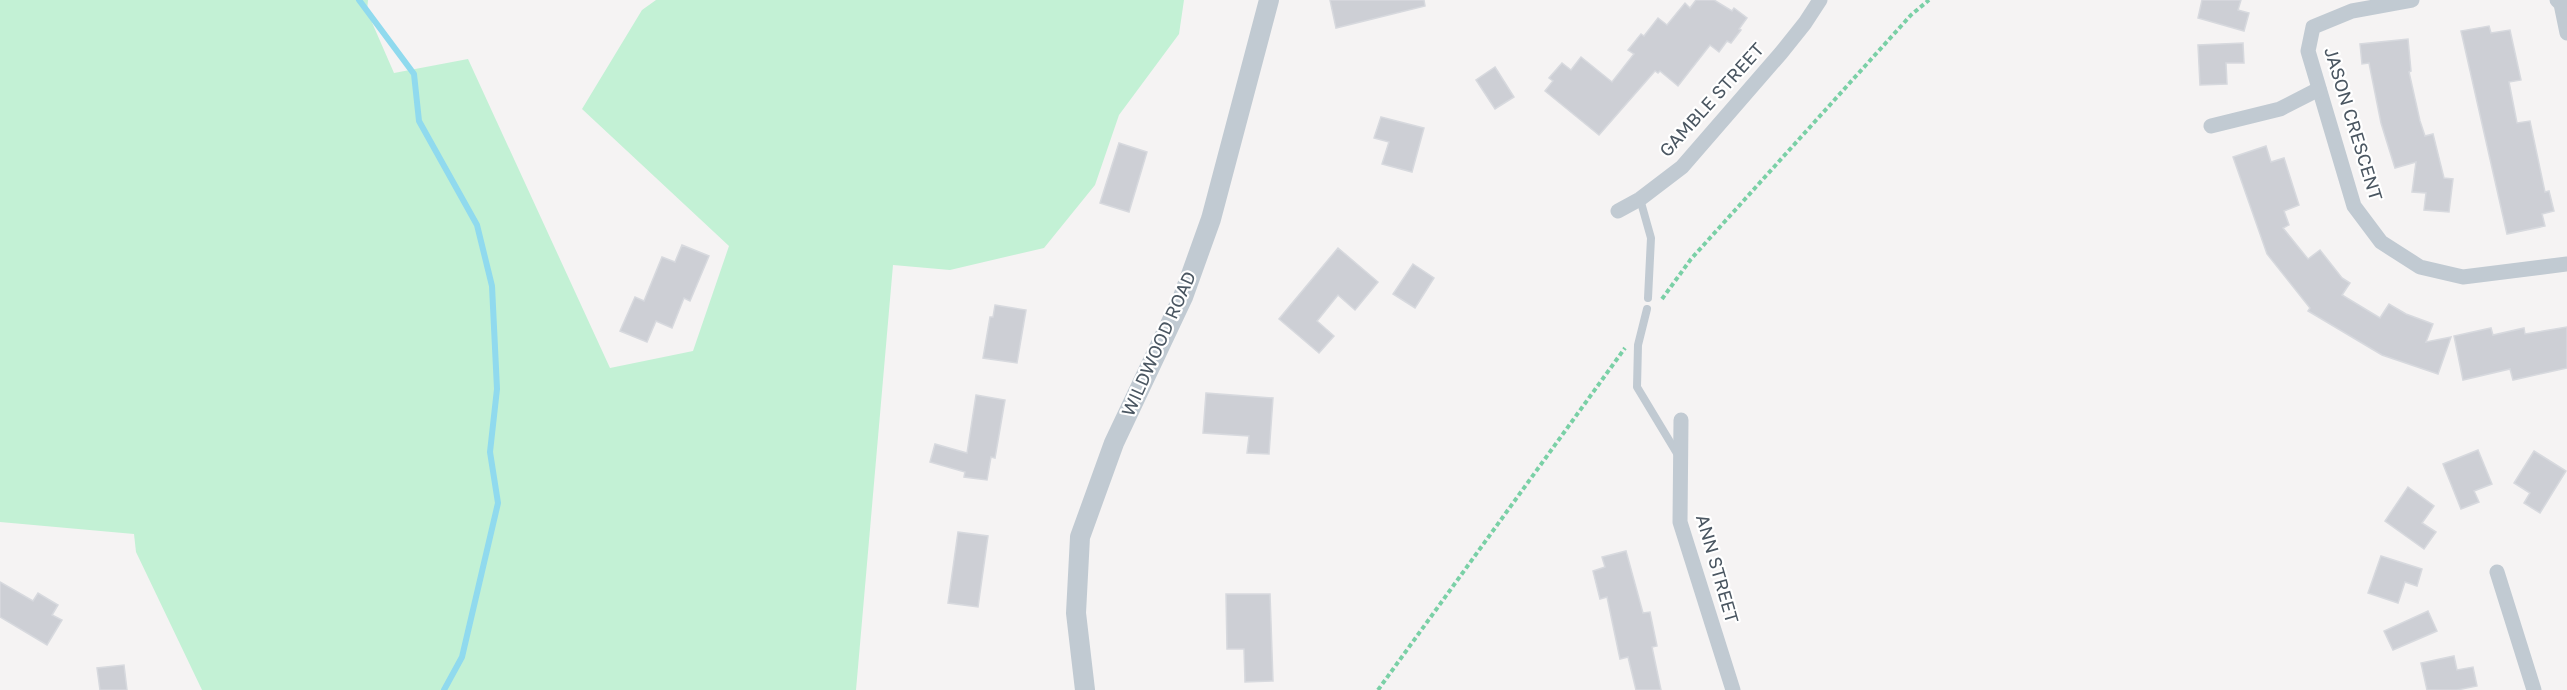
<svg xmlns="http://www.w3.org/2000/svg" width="2567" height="690" viewBox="0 0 2567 690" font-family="'Golos Text',sans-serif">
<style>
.green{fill:#c3f1d5}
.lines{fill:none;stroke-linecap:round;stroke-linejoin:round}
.stream{stroke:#90daee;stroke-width:6}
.building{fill:#cdcfd5;stroke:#d7d9de;stroke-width:1.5}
.path{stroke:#7ad0a6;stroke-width:4;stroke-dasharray:4.5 3;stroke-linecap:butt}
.service{stroke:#c1cad2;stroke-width:8}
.minor{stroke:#c1cad2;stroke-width:15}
.tertiary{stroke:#c1cad2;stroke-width:20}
.labels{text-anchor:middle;stroke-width:4.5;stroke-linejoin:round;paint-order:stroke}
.street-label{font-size:18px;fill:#4a5661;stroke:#fff}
</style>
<rect width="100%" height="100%" fill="#f5f3f3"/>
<path class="green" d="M0,0H368L367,11L394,73L468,59L610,368L693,351L729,246L582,109L642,10L656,0H1184L1179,34L1119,115L1095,185L1044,248L950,270L893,265L856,690H202L136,552L134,534L0,522Z"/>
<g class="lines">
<path class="stream" d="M359,0L414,74L419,121L477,225L492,286L497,389L490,452L498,503L462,657L444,690"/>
</g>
<g class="building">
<path d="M1330,0H1424L1425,6L1336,28Z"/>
<path d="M1696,0H1714L1732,11L1734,8L1747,18L1739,29L1741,30L1731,43L1727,41L1719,52L1710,45L1678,86L1660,71L1658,73L1655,71L1599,135L1545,91L1553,81L1549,78L1562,63L1571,70L1581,57L1612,82L1634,54L1628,50L1641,34L1644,36L1658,18L1667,25L1685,3L1690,8Z"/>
<path d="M2202,0H2241L2238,10L2249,13L2244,31L2198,18Z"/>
<path d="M2489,26L2491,33L2510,30L2521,80L2509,82L2517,123L2530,121L2545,192L2549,191L2554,211L2542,214L2545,226L2507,234L2461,31Z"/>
<path d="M2408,39L2411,71L2409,72L2420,121L2425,136L2433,134L2444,178L2453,179L2449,212L2424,210L2426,193L2412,192L2416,162L2395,168L2381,123L2369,63L2362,64L2360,44Z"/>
<path d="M2243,43L2244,63H2226L2227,84L2200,85L2198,45Z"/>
<path d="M1495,67L1514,97L1495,109L1476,80Z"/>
<path d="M1381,117L1424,128L1412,172L1382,164L1389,142L1374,138Z"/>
<path d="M1119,143L1147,152L1129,212L1100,203Z"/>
<path d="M2266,146L2271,162L2284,158L2299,205L2284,211L2289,225L2283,228L2308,259L2320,250L2342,278L2350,283L2342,295L2380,318L2389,304L2406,314L2433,324L2426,342L2451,337L2438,374L2382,355L2308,311L2310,308L2267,254L2233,157Z"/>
<path d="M682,245L709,256L690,301L684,298L672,328L656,321L647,342L620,331L635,297L644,301L662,257L675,262Z"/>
<path d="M1338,248L1378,282L1355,310L1338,295L1317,321L1334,336L1319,353L1279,319Z"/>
<path d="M1413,264L1434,278L1415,308L1393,294Z"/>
<path d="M995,305L1026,310L1017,363L983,358L990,317H993Z"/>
<path d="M2567,327V368L2513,380L2510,369L2463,380L2454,336L2491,328L2493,335L2524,328L2525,334Z"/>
<path d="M1206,393L1273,398L1269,454L1247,453L1249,436L1203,433Z"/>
<path d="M976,395L1005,400L995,458L991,457L987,480L964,477L965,472L930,462L935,444L967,453Z"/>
<path d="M2478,450L2492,484L2474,491L2479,502L2461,509L2443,464Z"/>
<path d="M2534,451L2566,471L2540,513L2524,503L2530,493L2514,483Z"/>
<path d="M2408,487L2434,506L2422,523L2436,532L2424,549L2385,521Z"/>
<path d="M958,532L988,536L978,607L948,603Z"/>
<path d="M1626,551L1643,613L1650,612L1657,646L1652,647L1661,690H1636L1628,657L1620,659L1607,597L1600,599L1593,571L1605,567L1602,557Z"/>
<path d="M2381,556L2422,569L2417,586L2405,582L2398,603L2368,593Z"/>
<path d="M0,582L33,601L38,593L58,605L52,615L62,620L47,645L0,617Z"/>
<path d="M1226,594H1270L1273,681L1245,682L1244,649H1227Z"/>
<path d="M2428,611L2437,631L2393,650L2384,631Z"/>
<path d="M2454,656L2457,670L2473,667L2477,686L2457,690H2427L2421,663Z"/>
<path d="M124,665L127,690H100L97,668Z"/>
</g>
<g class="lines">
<g class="path">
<path d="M1662,299L1691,259L1911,15L1929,0"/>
<path d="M1378,690L1625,348"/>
</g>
<g class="service">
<path d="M1640,199L1651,238L1648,298"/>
<path d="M1647,309L1638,345L1637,387L1678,455"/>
</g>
<g class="minor">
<path d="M2412,0L2352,11L2313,27L2308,51L2354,206L2381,242L2420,267L2463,277L2567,264"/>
<path d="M2557,0L2561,4L2567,33"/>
<path d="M2211,126L2280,109L2319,89"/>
<path d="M1618,211L1640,199L1682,167L1781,53L1805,23L1820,0"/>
<path d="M1681,420L1680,522L1733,690"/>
<path d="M2497,572L2534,690"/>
</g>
<path class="tertiary" d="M1085,690L1076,613L1080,537L1114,443L1183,297L1211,219L1269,0"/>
</g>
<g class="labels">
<g class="street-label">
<text transform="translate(1712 100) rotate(-48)" y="6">GAMBLE STREET</text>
<text transform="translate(2353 124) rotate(73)" y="6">JASON CRESCENT</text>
<text transform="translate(1159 344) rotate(-66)" y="6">WILDWOOD ROAD</text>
<text transform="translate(1717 569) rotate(74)" y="6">ANN STREET</text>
</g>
</g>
</svg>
